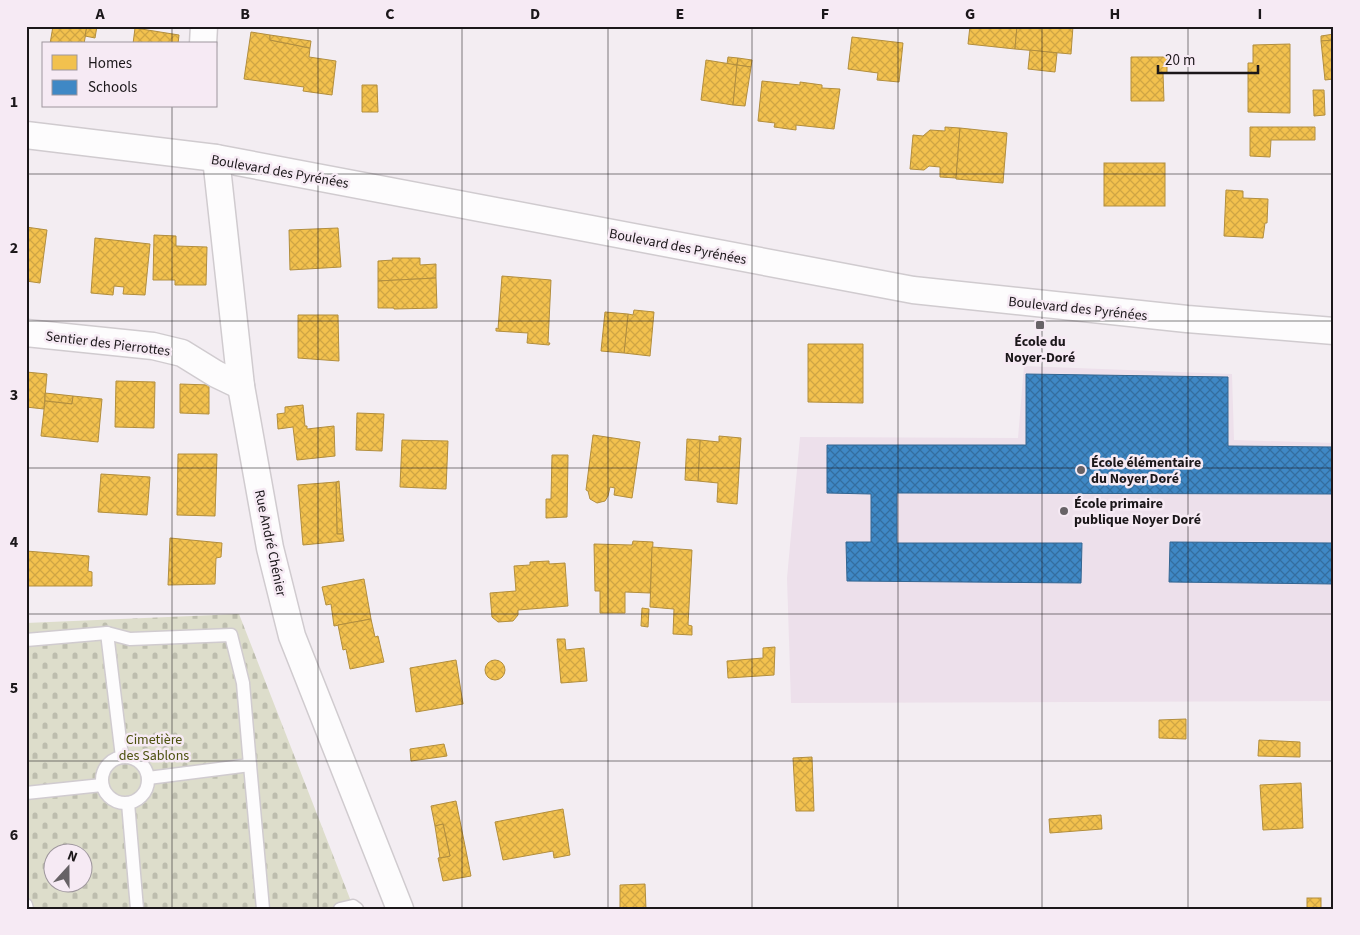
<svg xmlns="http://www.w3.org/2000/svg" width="1360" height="935" viewBox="0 0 1360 935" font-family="'Source Sans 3',sans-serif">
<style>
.built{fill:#ede0eb}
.cemetery{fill:url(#cemetery-stones);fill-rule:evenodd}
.homes{fill:url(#homes-cross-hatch);stroke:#b28e3e}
.schools{fill:url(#schools-cross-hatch);stroke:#346692}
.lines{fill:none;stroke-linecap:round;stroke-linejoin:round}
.service-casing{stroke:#d0cbcf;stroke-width:15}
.minor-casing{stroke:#d0cbcf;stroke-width:29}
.service{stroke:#fdfcfd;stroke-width:12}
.minor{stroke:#fdfcfd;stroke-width:26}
.grid{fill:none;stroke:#1b171a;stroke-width:1;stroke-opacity:0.55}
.poi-dot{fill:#676266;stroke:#f6eaf4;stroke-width:2}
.labels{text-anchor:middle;stroke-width:5;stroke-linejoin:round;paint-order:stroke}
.street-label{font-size:14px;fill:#1b171a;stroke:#f6eaf4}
.poi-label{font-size:14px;font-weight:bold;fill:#1b171a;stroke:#f6eaf4;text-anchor:start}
.park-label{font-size:14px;fill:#4d510f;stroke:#f6eaf4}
.neatline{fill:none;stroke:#1b171a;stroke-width:2}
.grid-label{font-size:16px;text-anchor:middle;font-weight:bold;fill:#1b171a}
</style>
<defs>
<pattern id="cemetery-stones" width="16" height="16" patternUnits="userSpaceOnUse" patternTransform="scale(1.25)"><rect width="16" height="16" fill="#ddddcb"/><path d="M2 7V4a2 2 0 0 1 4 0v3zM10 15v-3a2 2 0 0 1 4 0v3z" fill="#bdbdae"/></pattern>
<pattern id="homes-cross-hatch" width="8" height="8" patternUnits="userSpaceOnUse" patternTransform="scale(1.25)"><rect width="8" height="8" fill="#f2c14e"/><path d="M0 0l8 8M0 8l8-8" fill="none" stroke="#cfa544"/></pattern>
<pattern id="schools-cross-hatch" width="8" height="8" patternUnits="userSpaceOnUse" patternTransform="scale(1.25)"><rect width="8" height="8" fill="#3f88c5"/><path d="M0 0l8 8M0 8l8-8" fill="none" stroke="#346e9f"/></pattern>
</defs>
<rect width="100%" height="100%" fill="#f3edf2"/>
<path class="built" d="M1024,366L1232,374L1234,440L1334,443V701L791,703L787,578L800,437L1018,438Z"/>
<path class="cemetery" d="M239,614L354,909H26V623ZM52,852H82V882H52Z"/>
<g class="homes">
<path d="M53,26H87L84,44H50Z"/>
<path d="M87,26H97L95,38L85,36Z"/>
<path d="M970,26H1017L1015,49L968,44Z"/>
<path d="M1017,26H1073L1071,54L1015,49Z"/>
<path d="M135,28L179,35L178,44H133Z"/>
<path d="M251,32L270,35V40L310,48L309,57L336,61L332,95L303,91L304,87L244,79Z"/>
<path d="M1334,34V40L1321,41V36Z"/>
<path d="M270,35L311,41L310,48L270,40Z"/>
<path d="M852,37L903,43L899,82L877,80L878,73L848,69Z"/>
<path d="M1334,40V79L1325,80L1321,41Z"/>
<path d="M1290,44V113L1248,112V63H1253V45Z"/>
<path d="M1030,50L1057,53L1055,72L1028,69Z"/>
<path d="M728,57L738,58L737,65L727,64Z"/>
<path d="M1131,57H1167V73H1163L1164,101H1131Z"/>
<path d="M738,58L752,60L751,67L737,65Z"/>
<path d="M706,60L737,65L733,105L701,100Z"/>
<path d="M737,65L751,67L745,106L733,105Z"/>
<path d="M762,81L800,85V82L822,85V88L840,89L834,129L796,125V130L774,127L775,123L758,121Z"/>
<path d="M362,85H377L378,112H362Z"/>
<path d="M1313,90H1324L1325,115L1314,116Z"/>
<path d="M945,127L960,128L956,178L940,177V167L929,166L924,170L910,169L913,135L923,136L930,130L945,131Z"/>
<path d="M1250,127H1315V140H1271L1270,157L1250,156Z"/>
<path d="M960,128L1007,133L1003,183L956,179Z"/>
<rect x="1104" y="163" width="61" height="43"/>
<path d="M1226,190L1243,191V198L1268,199L1267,223H1265L1263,238L1224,236Z"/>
<path d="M26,227L47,230L40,283L26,281Z"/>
<path d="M338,228L341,267L290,270L289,230Z"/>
<path d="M154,235L176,236V246L207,247L206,285H175V280H153Z"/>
<path d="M95,238L150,244L145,295L123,294L124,287L114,286L113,295L91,293Z"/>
<path d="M392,258H420V265L436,264V278L378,281V261L393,260Z"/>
<path d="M502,276L551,280L548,343H550L549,345L527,343L528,333L496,331V328L498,329Z"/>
<path d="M436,278L437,308L394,309V308H378V281Z"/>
<path d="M634,310L654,312L650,356L624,353L628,314L633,315Z"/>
<path d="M605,312L628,314L624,353L601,351Z"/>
<path d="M298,315H338L339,361L298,358Z"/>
<path d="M808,344H863V403L808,402Z"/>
<path d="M26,372L47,374L44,409L26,407Z"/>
<path d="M116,381L155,382L154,428L115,427Z"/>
<path d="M180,384L209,385V414L180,413Z"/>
<path d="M45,393L73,396L72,404L45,401Z"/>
<path d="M73,396L102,399L98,442L41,436L45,401L72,404Z"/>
<path d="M303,405L305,426H307V429L334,426L335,456L297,460L293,427L278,429L277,414L285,413V407Z"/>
<path d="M357,413L384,414L382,451L356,450Z"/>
<path d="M593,435L640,442L632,498L614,495L615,488L610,487L608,496L605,501L597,503L590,499L588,491L586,490Z"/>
<path d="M719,436L741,438L737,504L717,502L718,483L698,481L700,440L719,442Z"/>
<path d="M687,439L700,440L698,481L685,480Z"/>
<path d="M402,440L448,441L446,489L400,487Z"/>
<path d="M178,454H217L215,516L177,515Z"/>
<path d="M552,455H568L567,517L546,518V499H551Z"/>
<path d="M101,474L150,477L147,515L98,512Z"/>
<path d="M339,481L343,534H337L336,482Z"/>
<path d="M336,482L337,534H343L344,541L303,545L298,485Z"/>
<path d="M170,538L222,543L221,557L216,558L215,584L168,585Z"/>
<path d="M633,541L653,542L650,593L625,592V613H600V591H595L594,544L632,545Z"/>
<path d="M652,547L692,550L688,625L692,626V635L673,634L674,609L650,607Z"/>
<path d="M26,551L89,556L88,571L92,572V586H26Z"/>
<path d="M549,561V564L565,563L568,606L518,610V615L513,621L498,622L492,617L490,593L516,591L514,566L530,565V562Z"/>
<path d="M364,579L371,619L334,626L331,604L326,605L322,587Z"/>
<path d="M642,608L649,609L648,627L641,626Z"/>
<path d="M371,619L375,637L378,636L384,662L350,669L346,649L343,650L338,625Z"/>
<path d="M557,639H565L566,650L584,648L587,681L561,683Z"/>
<path d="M775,647L774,675L728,678L727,661L763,658V648Z"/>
<path d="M456,660L463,704L416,712L410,668Z"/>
<circle cx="495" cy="670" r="10"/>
<path d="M1186,719V739L1159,738V720Z"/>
<path d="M1259,740L1300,742V757L1258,756Z"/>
<path d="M444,744L447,756L411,761L410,749Z"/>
<path d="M812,757L814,811H796L793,758Z"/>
<path d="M1301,783L1303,828L1263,830L1260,785Z"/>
<path d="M456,801L471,876L443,881L438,858L450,856L443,824L435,826L431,806Z"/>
<path d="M563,809L570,855L554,858L553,851L503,860L495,822Z"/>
<path d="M1101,815L1102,829L1050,833L1049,819Z"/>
<path d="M443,824L450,856L440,858L435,826Z"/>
<path d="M645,884L646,909H620V885Z"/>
<rect x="1307" y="898" width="14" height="11"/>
</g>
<g class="schools">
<path d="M1026,374L1228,377V446L1334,447V494L897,493V543H1082L1081,583L847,581L846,542H871V494L827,493V445H1026Z"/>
<path d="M1170,542L1334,543V584L1169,582Z"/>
</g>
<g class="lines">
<g class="service-casing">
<g id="service">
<path d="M107,633L122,757"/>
<path d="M26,640L107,633L130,639L231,635L243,683L250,765L148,778"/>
<circle cx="125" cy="780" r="23"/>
<path d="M250,765L263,909"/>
<path d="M26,793L102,785"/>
<path d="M128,803L137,909"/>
<path d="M26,905L27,909"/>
<path d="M340,909L353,906L357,909"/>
</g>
</g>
<g class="minor-casing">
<g id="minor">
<path d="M203,44L204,26"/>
<path d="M26,135L216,158L913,290L1187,319L1334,331"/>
<path d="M216,158L241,386L270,548L292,636L400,909"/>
<path d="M26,333L153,346L182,353L216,374L241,386"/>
</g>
</g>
<use href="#service" class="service"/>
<use href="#minor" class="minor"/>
</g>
<path class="grid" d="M172,26V44M318,26V909M462,26V909M608,26V909M752,26V909M898,26V909M1042,26V909M1188,26V909M172,106V909M26,174H1334M26,321H1334M26,468H1334M26,614H1334M26,761H1334"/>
<g class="poi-dot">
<rect x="1035" y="320" width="10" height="10" rx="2.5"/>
<circle cx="1081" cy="470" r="5"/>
<circle cx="1064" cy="511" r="5"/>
</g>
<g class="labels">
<g class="street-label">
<text transform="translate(280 171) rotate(10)" y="5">Boulevard des Pyrénées</text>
<text transform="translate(678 246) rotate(11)" y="5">Boulevard des Pyrénées</text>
<text transform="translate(1078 308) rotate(6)" y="5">Boulevard des Pyrénées</text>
<text transform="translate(108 343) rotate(7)" y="5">Sentier des Pierrottes</text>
<text transform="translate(271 543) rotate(78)" y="5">Rue André Chénier</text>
</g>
<g class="poi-label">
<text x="1040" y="346" text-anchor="middle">École du<tspan x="1040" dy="16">Noyer-Doré</tspan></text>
<text x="1091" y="467">École élémentaire<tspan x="1091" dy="16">du Noyer Doré</tspan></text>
<text x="1074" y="508">École primaire<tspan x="1074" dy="16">publique Noyer Doré</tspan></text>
</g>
<g class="park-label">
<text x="154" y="744">Cimetière<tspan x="154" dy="16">des Sablons</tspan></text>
</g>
</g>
<rect width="1360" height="935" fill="none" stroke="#f6eaf4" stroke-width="55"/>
<rect x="42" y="42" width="175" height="65" fill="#f6eaf4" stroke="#9e969d"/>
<rect x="52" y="55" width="25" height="15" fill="#f2c14e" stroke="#9e969d"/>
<text x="88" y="68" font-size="15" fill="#1b171a">Homes</text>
<rect x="52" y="80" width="25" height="15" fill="#3f88c5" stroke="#9e969d"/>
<text x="88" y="92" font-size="15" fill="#1b171a">Schools</text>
<g transform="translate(68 868) rotate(21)"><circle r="24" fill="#f6eaf4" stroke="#9e969d"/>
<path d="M0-4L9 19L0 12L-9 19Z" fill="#676266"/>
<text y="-8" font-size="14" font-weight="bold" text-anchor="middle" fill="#1b171a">N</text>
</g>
<path d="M1158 65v8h100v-8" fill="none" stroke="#1b171a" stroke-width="2.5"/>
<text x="1165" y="65" font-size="15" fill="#1b171a" stroke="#f6eaf4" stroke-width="4" paint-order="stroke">20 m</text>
<rect x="28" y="28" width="1304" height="880" class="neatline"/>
<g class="grid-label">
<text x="100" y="19">A</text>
<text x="245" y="19">B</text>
<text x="390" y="19">C</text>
<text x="535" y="19">D</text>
<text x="680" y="19">E</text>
<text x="825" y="19">F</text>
<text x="970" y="19">G</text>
<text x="1115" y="19">H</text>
<text x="1260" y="19">I</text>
<text x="14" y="107">1</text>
<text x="14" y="253">2</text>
<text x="14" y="400">3</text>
<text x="14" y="547">4</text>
<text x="14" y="693">5</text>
<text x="14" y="840">6</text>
</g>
</svg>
